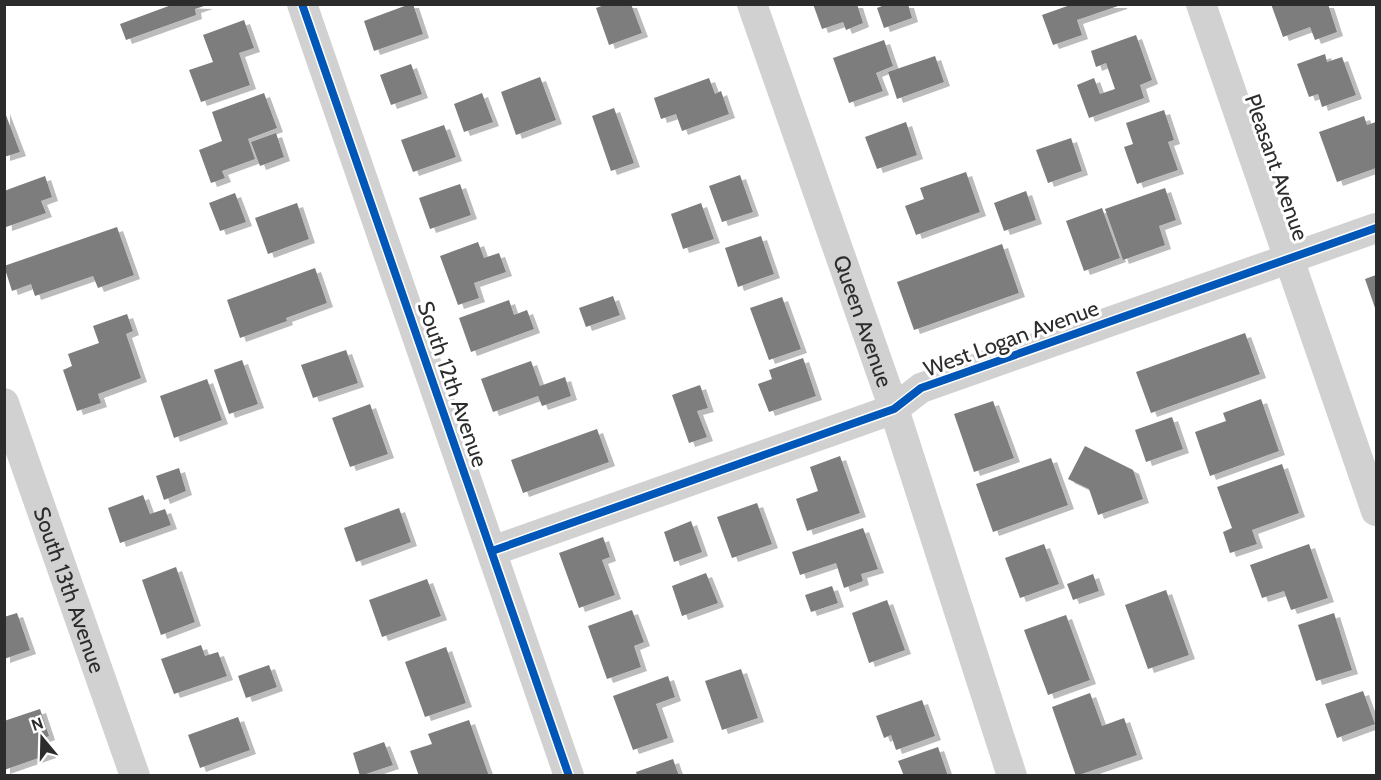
<svg xmlns="http://www.w3.org/2000/svg" width="1381" height="780" viewBox="0 0 1381 780" font-family="Cabin,sans-serif">
<style>
.building{fill:#7d7d7d;filter:url(#shadow)}
.lines{fill:none;stroke-linecap:round;stroke-linejoin:round}
.minor{stroke:#d1d1d1;stroke-width:30}
.cycleway-casing{stroke:#fff;stroke-width:11}
.cycleway{stroke:#0057b8;stroke-width:8}
.labels{text-anchor:middle;stroke-width:6;stroke-linejoin:round;paint-order:stroke}
.street-label{font-size:22px;fill:#2c2c2c;stroke:#fff}
</style>
<defs>
<filter id="shadow"><feDropShadow dx="6" dy="4" stdDeviation="0" flood-color="#0004"/></filter>
</defs>
<rect width="100%" height="100%" fill="#fff"/>
<g class="building">
<path d="M174,4L207,5L195,9L196,15L126,40L120,24Z"/>
<path d="M410,4H413L423,34L374,51L364,21Z"/>
<path d="M607,4H631L642,33L609,45L596,8Z"/>
<path d="M813,4H857L863,23L846,30L843,22L822,29Z"/>
<path d="M887,4H908L912,18L884,28L877,8Z"/>
<path d="M1073,4H1121V5L1077,20L1082,35L1053,45L1042,15Z"/>
<path d="M1271,4H1328L1337,32L1315,40L1310,27L1283,37Z"/>
<path d="M244,20L254,48L239,53L250,85L201,102L189,70L213,62L203,35Z"/>
<path d="M1136,35L1152,80L1140,85L1144,98L1089,118L1077,85L1094,78L1100,94L1115,89L1106,63L1096,67L1091,51Z"/>
<path d="M884,40L893,66L876,73L883,91L849,103L833,58Z"/>
<path d="M1325,54L1327,62L1342,57L1356,95L1322,107L1318,94L1309,97L1297,64Z"/>
<path d="M935,56L944,82L897,99L888,72Z"/>
<path d="M411,64L422,94L391,105L380,75Z"/>
<path d="M540,77L556,120L516,135L501,92Z"/>
<path d="M709,78L715,94L721,91L729,114L682,131L676,114L661,119L654,98Z"/>
<path d="M264,93L277,128L248,139L255,159L222,171L225,178L211,183L199,150L222,141L212,112Z"/>
<path d="M482,93L493,122L464,132L454,104Z"/>
<path d="M614,108L634,163L611,171L592,116Z"/>
<path d="M4,110L20,152L4,157Z"/>
<path d="M1164,110L1174,140L1168,142L1178,170L1137,184L1124,147L1133,144L1126,123Z"/>
<path d="M1364,116L1367,125L1376,122V168L1337,182L1319,132Z"/>
<path d="M906,122L917,155L877,169L865,137Z"/>
<path d="M444,125L456,157L413,172L401,140Z"/>
<path d="M276,133L284,157L260,166L251,142Z"/>
<path d="M1071,138L1082,171L1048,183L1036,150Z"/>
<path d="M966,172L980,212L916,235L905,206L924,199L920,188Z"/>
<path d="M740,175L753,212L722,222L709,186Z"/>
<path d="M45,176L52,197L41,201L46,213L6,227L4,191Z"/>
<path d="M460,184L471,215L430,229L419,198Z"/>
<path d="M1165,188L1176,220L1159,226L1165,245L1123,260L1105,209Z"/>
<path d="M1026,191L1036,220L1004,231L994,203Z"/>
<path d="M235,193L246,222L220,231L209,203Z"/>
<path d="M297,203L309,239L268,254L255,218Z"/>
<path d="M701,203L714,239L683,249L671,214Z"/>
<path d="M1102,208L1120,258L1084,271L1066,221Z"/>
<path d="M117,227L134,275L98,288L93,276L35,296L31,284L12,291L4,266Z"/>
<path d="M761,236L774,274L738,287L725,248Z"/>
<path d="M478,242L484,258L499,253L506,272L474,283L479,298L458,305L440,256Z"/>
<path d="M1002,244L1019,293L914,330L897,282Z"/>
<path d="M315,268L327,303L286,318L287,321L240,338L227,300Z"/>
<path d="M1376,275V311L1365,279Z"/>
<path d="M613,296L620,315L586,327L579,308Z"/>
<path d="M782,297L801,349L769,360L750,308Z"/>
<path d="M509,300L514,315L527,310L534,329L471,352L459,318Z"/>
<path d="M127,314L133,331L126,334L141,378L98,394L101,403L77,411L63,370L72,366L68,354L99,343L93,326Z"/>
<path d="M1245,333L1260,374L1151,413L1136,372Z"/>
<path d="M346,350L358,383L313,398L301,365Z"/>
<path d="M803,358L816,396L769,412L758,384L772,379L769,370Z"/>
<path d="M242,360L258,404L229,414L214,370Z"/>
<path d="M531,361L540,386L565,377L571,396L542,406L538,396L493,412L481,379Z"/>
<path d="M207,379L222,420L174,438L160,396Z"/>
<path d="M700,385L708,408L697,411L707,437L689,443L672,395Z"/>
<path d="M1261,399L1279,451L1210,476L1195,432L1226,421L1223,413Z"/>
<path d="M993,401L1014,458L974,472L954,414Z"/>
<path d="M370,404L388,454L350,467L332,418Z"/>
<path d="M1172,417L1183,449L1146,462L1135,430Z"/>
<path d="M597,429L609,462L523,493L511,460Z"/>
<path d="M1085,446L1133,470L1143,499L1098,515L1089,489L1068,479Z"/>
<path d="M840,456L860,513L807,531L796,499L818,491L810,467Z"/>
<path d="M1051,458L1068,505L993,532L976,484Z"/>
<path d="M1282,464L1299,513L1252,530L1257,544L1230,553L1223,532L1232,528L1217,487Z"/>
<path d="M179,468L186,491L164,500L156,476Z"/>
<path d="M143,495L150,514L165,509L171,525L120,543L108,508Z"/>
<path d="M757,503L772,544L732,558L717,517Z"/>
<path d="M399,508L411,542L356,562L344,528Z"/>
<path d="M691,521L702,552L674,562L664,532Z"/>
<path d="M863,528L878,569L861,574L863,581L844,588L836,563L800,575L792,552Z"/>
<path d="M603,537L610,557L602,560L615,595L579,608L559,553Z"/>
<path d="M1044,544L1059,584L1020,598L1005,558Z"/>
<path d="M1309,544L1328,598L1291,610L1284,591L1262,598L1250,565Z"/>
<path d="M176,567L195,622L161,635L142,580Z"/>
<path d="M706,573L718,603L682,616L672,586Z"/>
<path d="M1093,574L1099,591L1073,600L1067,584Z"/>
<path d="M427,579L441,616L382,637L369,600Z"/>
<path d="M832,586L838,603L811,612L805,595Z"/>
<path d="M1166,590L1189,655L1148,669L1125,605Z"/>
<path d="M887,600L905,650L869,663L852,613Z"/>
<path d="M632,610L644,642L634,646L641,667L607,679L588,626Z"/>
<path d="M17,613L30,650L4,659V617Z"/>
<path d="M1334,613L1352,670L1316,681L1298,625Z"/>
<path d="M1066,615L1090,680L1048,695L1024,630Z"/>
<path d="M201,645L205,656L218,652L227,676L174,694L161,659Z"/>
<path d="M446,647L466,703L425,717L405,662Z"/>
<path d="M269,665L277,687L246,698L238,676Z"/>
<path d="M741,669L758,718L722,730L705,681Z"/>
<path d="M668,676L675,697L656,704L668,738L633,750L613,696Z"/>
<path d="M1363,691L1375,724L1337,738L1325,704Z"/>
<path d="M1090,693L1102,726L1124,718L1137,755L1076,776L1052,707Z"/>
<path d="M922,700L935,736L896,750L891,735L884,738L876,716Z"/>
<path d="M40,709L49,736L44,738L50,754L4,770V721Z"/>
<path d="M238,717L250,750L200,768L188,735Z"/>
<path d="M469,720L489,776H419L410,751L432,744L428,734Z"/>
<path d="M384,742L393,765L360,776L353,753Z"/>
<path d="M938,747L948,776H904L898,761Z"/>
<path d="M673,759L679,776H637L636,772Z"/>
</g>
<g class="lines">
<g class="minor">
<path d="M302,4L569,776"/>
<path id="s1" d="M752,4L894,409L1012,776"/>
<path d="M1201,4L1376,511"/>
<path id="s2" d="M4,403L135,776"/>
<path d="M492,551L894,409L921,388L1376,228"/>
</g>
<g class="cycleway-casing">
<g id="cycleway">
<path d="M302,4L569,776"/>
<path d="M492,551L894,409L921,388L1376,228"/>
</g>
</g>
<use href="#cycleway" class="cycleway"/>
</g>
<g class="labels">
<g class="street-label">
<text transform="translate(1277 167) rotate(71)" y="8">Pleasant Avenue</text>
<text dy="8" stroke="none"><textPath href="#s1" startOffset="336">Queen Avenue</textPath></text>
<text transform="translate(1011 338) rotate(-20)" y="8">West Logan Avenue</text>
<text transform="translate(453 384) rotate(71)" y="8">South 12th Avenue</text>
<text dy="8" stroke="none"><textPath href="#s2" startOffset="198">South 13th Avenue</textPath></text>
</g>
</g>
<rect width="1381" height="780" fill="none" stroke="#2c2c2c" stroke-width="12"/>
<g transform="translate(42 738) rotate(341)" stroke="#ffffff" stroke-width="4.5" paint-order="stroke">
<path d="M0-4.5L10 22L0 15L-10 22Z" fill="#2c2c2c"/>
<text y="-9" font-size="16" font-weight="bold" text-anchor="middle" fill="#2c2c2c">N</text>
</g>
</svg>
